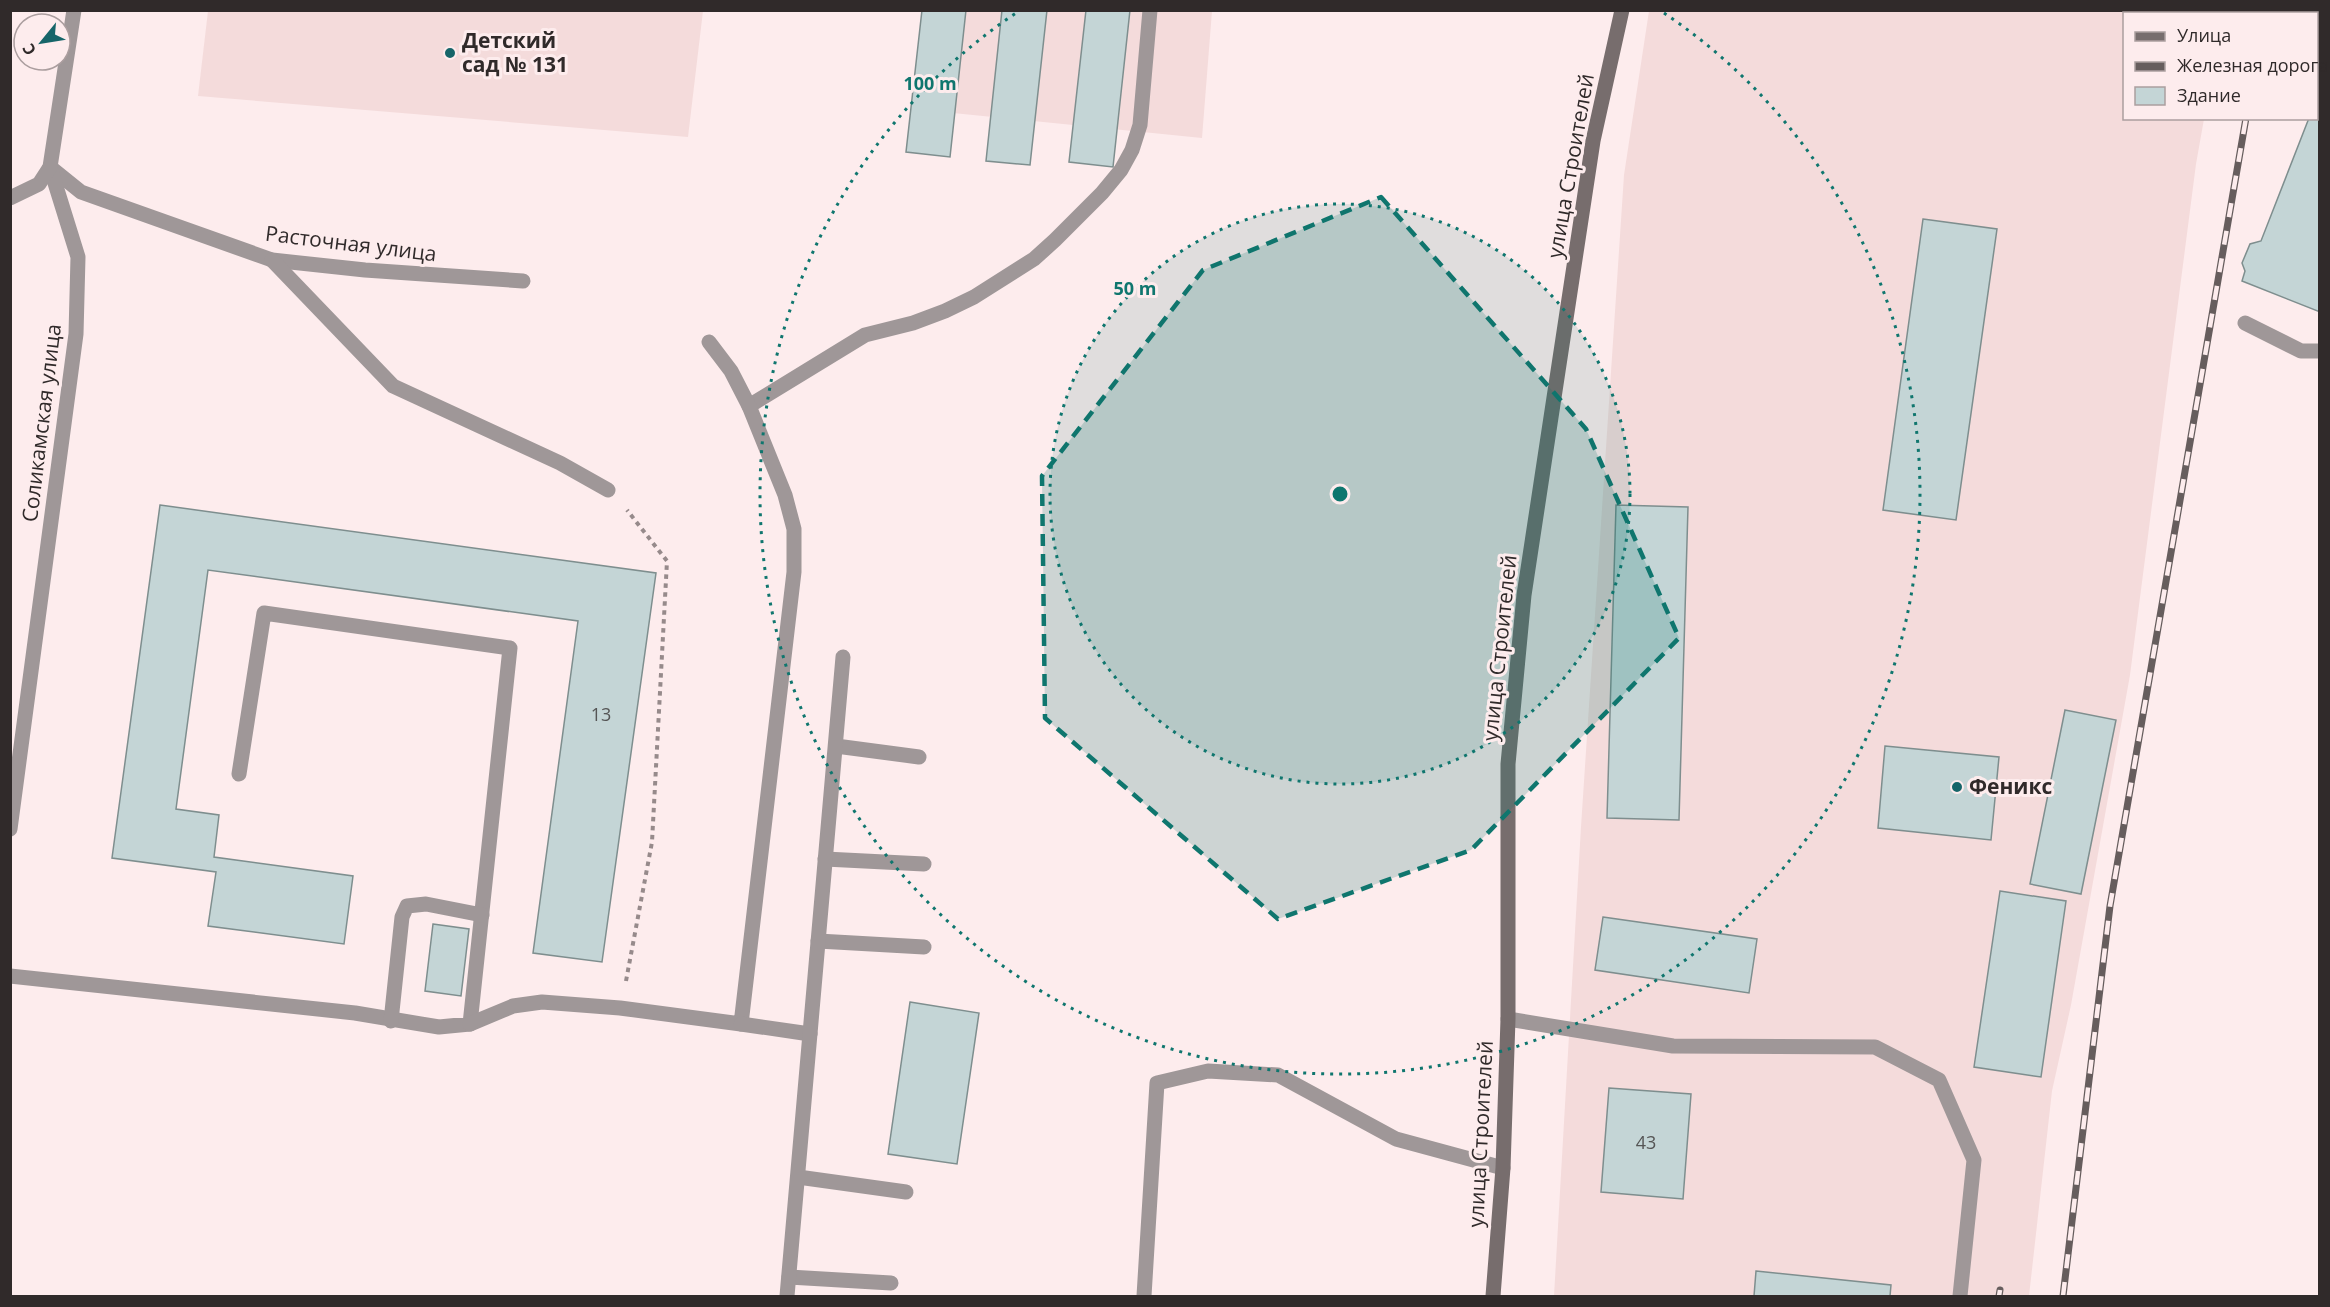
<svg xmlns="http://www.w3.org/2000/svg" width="2330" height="1307" viewBox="0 0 2330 1307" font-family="'Open Sans',sans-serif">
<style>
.built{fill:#f4dbdb}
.building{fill:#c4d5d6;stroke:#7e8e8e;stroke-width:1.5}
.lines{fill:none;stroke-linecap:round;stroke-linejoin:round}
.path{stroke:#968a8b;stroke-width:4;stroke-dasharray:4.5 4.5;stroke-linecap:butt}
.lane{stroke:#9f9798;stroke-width:15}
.street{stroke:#9f9798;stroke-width:15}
.secondary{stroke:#776d6d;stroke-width:15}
.rail-casing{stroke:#665d5d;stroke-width:7}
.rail{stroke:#fdeced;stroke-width:4.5;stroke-dasharray:14;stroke-linecap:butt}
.marked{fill:#0f766e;fill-opacity:0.2;stroke:#0f766e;stroke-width:4.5;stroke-dasharray:12 8;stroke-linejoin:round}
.ring{fill:none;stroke:#0f766e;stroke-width:3;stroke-dasharray:3 6}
.poi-dot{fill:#166569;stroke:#fdeced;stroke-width:2}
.labels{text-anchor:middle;stroke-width:6;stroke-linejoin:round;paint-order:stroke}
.number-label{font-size:18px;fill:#555}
.poi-label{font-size:21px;font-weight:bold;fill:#302a2a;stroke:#fdeced;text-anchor:start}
.street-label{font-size:21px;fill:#302a2a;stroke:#fdeced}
.centre{fill:#0f766e;stroke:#fdeced;stroke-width:3}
.ring-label{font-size:18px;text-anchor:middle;font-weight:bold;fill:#0f766e;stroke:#fdeced;stroke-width:6;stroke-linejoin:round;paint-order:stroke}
</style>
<rect width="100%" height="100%" fill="#fdeced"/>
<g class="built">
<path d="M208,11H703L688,137L198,96Z"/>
<path d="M941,11H1212L1202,138L933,111Z"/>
<path d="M1649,11H2223L2222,14H2124V118L2204,119L2196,164L2130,675L2071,1005L2052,1091L2029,1296H1554L1581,827L1624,175Z"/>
</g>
<g class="building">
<path d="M922,10H966L950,157L906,152Z"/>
<path d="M1002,10H1047L1030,165L986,161Z"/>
<path d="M1086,10H1130L1113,167L1069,162Z"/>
<path d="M2320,91V312L2242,281L2245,271L2242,263L2250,244L2261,241L2309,118H2316V99Z"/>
<path d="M1923,219L1997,229L1956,520L1883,510Z"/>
<path d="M160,505L656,573L602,962L533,953L578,621L208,570L176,809L219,815L214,857L353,876L344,944L208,926L216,872L112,858Z"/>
<path d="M1616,505L1688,507L1679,820L1607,818Z"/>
<path d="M2065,710L2116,720L2081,894L2030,884Z"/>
<path d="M1885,746L1999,757L1991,840L1878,828Z"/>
<path d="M2000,891L2066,901L2041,1077L1974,1067Z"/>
<path d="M1603,917L1757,939L1749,993L1595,970Z"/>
<path d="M433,924L469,929L461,996L425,991Z"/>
<path d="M910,1002L979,1013L957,1164L888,1154Z"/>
<path d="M1609,1088L1691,1094L1683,1199L1601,1192Z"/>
<path d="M1756,1271L1891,1285L1890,1296H1754Z"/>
</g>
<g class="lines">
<path class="path" d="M626,981L652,842L667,561L627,510"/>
<g class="lane">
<path d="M2303,14L2304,10"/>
<path d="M50,167L81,192L272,260L365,270L523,281"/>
<path d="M272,260L393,386L560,463L608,490"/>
<path d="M2245,323L2301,351H2320"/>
<path d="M749,406L865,335L913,323L945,311L974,297L1034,259L1055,240L1102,193L1121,170L1132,150L1140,125L1150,10"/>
<path d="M836,746L919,757"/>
<path d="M10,829L76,334L78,257L50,167"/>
<path d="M825,859L924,864"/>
<path d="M818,941L924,947"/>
<path d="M10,976L355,1013L439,1027L470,1024L510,648L264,613L239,774"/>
<path d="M1508,1019L1673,1046L1875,1047L1939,1080L1974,1160L1960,1296"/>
<path d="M391,1021L402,917L407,906L426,904L482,915"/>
<path d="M470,1024L513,1006L542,1002L620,1008L741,1024L794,572V529L785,495L749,406L731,371L709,342"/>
<path d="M741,1024L810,1034"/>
<path d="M798,1177L906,1192"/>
<path d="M789,1277L891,1283"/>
<path d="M787,1296L843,657"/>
<path d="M1144,1296L1157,1083L1208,1071L1278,1075L1396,1139L1503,1168"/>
</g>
<path class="street" d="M10,198L39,184L50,167L74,10"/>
<path class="secondary" d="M1493,1296L1503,1168L1508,1019V764L1524,595L1593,141L1622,10"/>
<g class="rail-casing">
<g id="rail">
<path d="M2264,14V10"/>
<path d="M1999,1296L2000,1290"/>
<path d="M2063,1296L2110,906L2246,118"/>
</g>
</g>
<use href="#rail" class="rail"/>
</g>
<path class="marked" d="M1381,197L1586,429L1679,638L1471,850L1278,919L1045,718L1042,476L1203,270Z"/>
<circle cx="1340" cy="494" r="290" fill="#0f766e" fill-opacity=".12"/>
<g class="ring">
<circle cx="1340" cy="494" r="290"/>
<path d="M1664 13A580 580 0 1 1 1016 13"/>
</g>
<g class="poi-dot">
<circle cx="450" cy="53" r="6"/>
<circle cx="1957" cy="787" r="6"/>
</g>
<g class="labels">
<g class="number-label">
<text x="601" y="721">13</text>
<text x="1646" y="1149">43</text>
</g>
<g class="poi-label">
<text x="462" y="48">Детский<tspan x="462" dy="24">сад № 131</tspan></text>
<text x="1969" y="794">Феникс</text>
</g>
<g class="street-label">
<text transform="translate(1571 166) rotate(-80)" y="7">улица Строителей</text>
<text transform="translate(351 244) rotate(7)" y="7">Расточная улица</text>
<text transform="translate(42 423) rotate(-83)" y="7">Соликамская улица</text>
<text transform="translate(1500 648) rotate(-84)" y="7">улица Строителей</text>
<text transform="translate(1481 1134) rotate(-87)" y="7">улица Строителей</text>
</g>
</g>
<circle cx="1340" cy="494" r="9" class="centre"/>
<g class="ring-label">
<text x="930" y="90">100 m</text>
<text x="1135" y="295">50 m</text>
</g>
<rect width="2330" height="1307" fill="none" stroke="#302a2a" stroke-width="24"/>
<rect x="2123" y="12" width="195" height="108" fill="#fdeced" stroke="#ab9e9f" stroke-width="1.5"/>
<rect x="2135" y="32" width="30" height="9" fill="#776d6d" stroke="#ab9e9f" stroke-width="1.5"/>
<text x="2177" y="42" font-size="18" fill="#302a2a">Улица</text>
<rect x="2135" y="62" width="30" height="9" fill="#665d5d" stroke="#ab9e9f" stroke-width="1.5"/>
<text x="2177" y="72" font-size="18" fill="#302a2a">Железная дорога</text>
<rect x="2135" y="87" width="30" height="18" fill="#c4d5d6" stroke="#ab9e9f" stroke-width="1.5"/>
<text x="2177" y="102" font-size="18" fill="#302a2a">Здание</text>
<g transform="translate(42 42) rotate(240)"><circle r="28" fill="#fdeced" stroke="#ab9e9f" stroke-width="1.5"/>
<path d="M0-4.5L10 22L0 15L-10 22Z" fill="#166569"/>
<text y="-9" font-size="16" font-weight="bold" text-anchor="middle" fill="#302a2a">С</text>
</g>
</svg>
